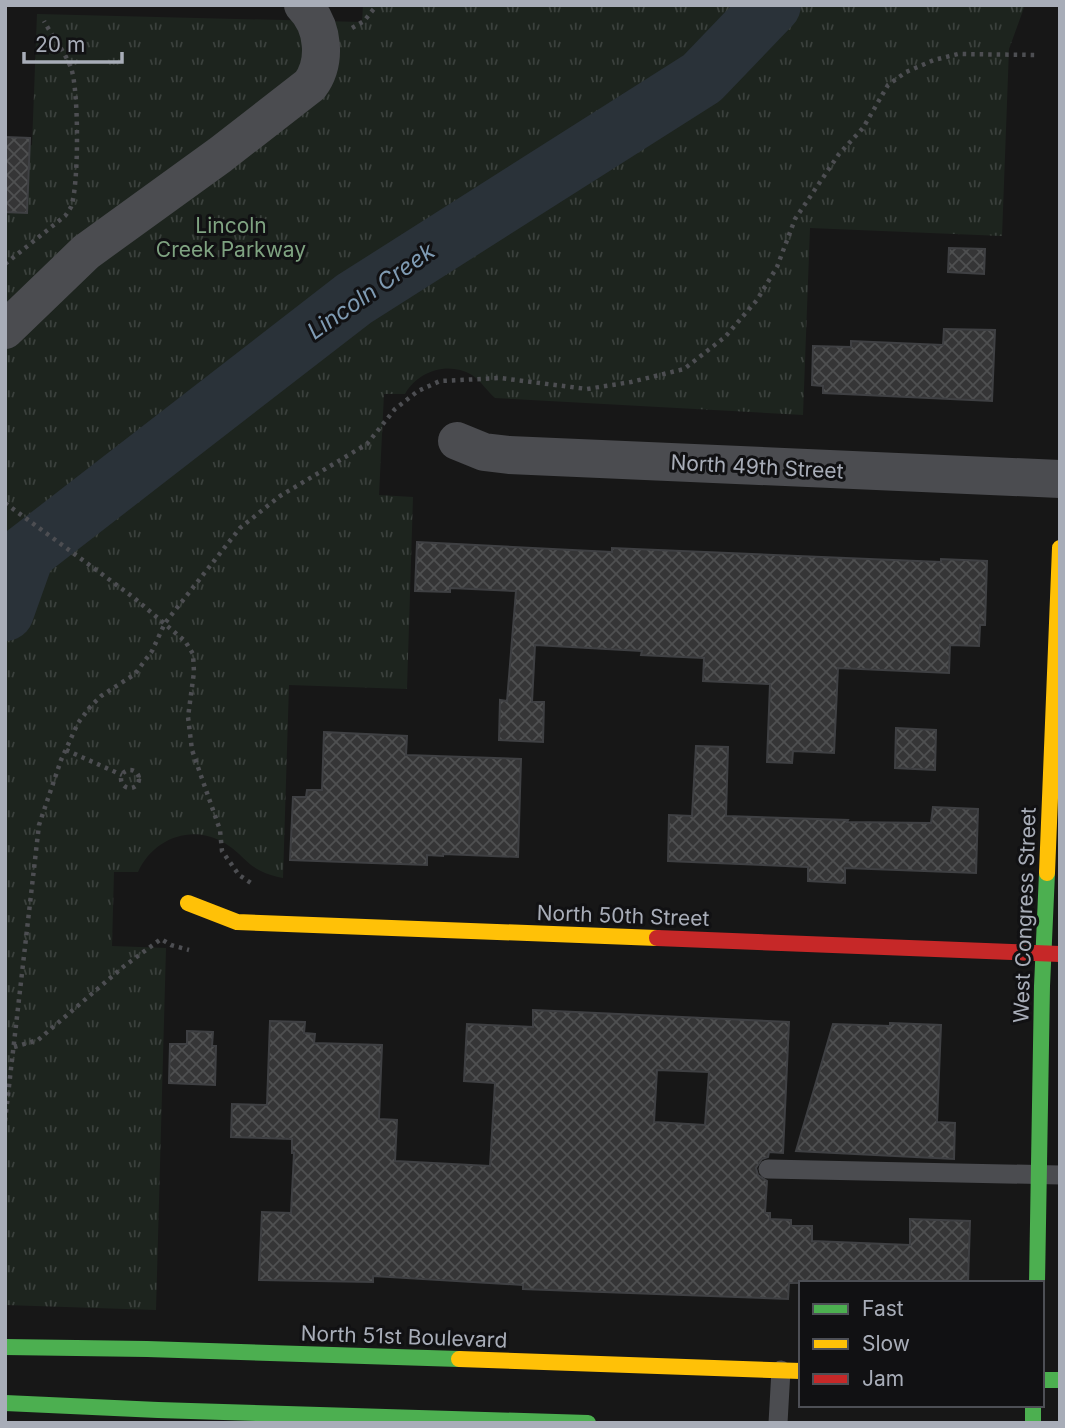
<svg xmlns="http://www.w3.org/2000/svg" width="1065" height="1428" viewBox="0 0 1065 1428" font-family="Inter,sans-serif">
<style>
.park{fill:url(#park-tufts)}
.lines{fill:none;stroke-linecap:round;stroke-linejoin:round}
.river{stroke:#2a3239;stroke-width:58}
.building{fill:url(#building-cross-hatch);stroke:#3f4043;stroke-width:2;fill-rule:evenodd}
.path{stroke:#4d4e52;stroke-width:4.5;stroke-dasharray:3.5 5;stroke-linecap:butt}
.lane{stroke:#4b4c50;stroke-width:19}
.street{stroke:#4b4c50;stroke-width:38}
.fast{stroke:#4caf50;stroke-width:16}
.slow{stroke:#ffc107;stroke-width:16}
.jam{stroke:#c62828;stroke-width:16}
.labels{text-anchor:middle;stroke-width:6;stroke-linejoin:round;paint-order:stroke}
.park-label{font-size:21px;fill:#7fa381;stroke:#111113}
.street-label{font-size:21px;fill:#a8adb8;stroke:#111113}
.water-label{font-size:23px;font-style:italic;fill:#7f9bb3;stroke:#111113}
</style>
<defs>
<pattern id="park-tufts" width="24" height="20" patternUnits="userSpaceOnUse" patternTransform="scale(1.75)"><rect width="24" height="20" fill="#1d241e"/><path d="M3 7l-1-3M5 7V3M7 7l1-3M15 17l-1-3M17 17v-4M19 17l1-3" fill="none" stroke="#3b413d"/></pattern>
<pattern id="building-cross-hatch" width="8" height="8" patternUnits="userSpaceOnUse" patternTransform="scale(1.75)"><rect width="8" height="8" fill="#353536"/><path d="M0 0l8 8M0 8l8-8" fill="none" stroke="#4f5051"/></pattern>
</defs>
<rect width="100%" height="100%" fill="#171717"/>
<path class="park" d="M363,5H1025L1009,49L1002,236L810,228L803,415L495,398C487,391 481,381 472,375C448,361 418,371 405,394H384L379,495L413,497L407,689L289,685L283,878C245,871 247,854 219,840C187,825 152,841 138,872H114L112,946L166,948L156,1310L5,1305V154L32,145L37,14L362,22Z"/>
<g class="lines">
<path class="river" d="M5,612L26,553L354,299L702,78L772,5"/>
</g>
<g class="building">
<path d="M5,137L30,138L27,213L5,212Z"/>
<path d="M949,248L985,249L984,274L948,272Z"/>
<path d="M944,329L995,330L992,401L823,393V386L812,385L813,346L851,347V341L943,345Z"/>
<path d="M417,542L612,552V548L941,562V559L987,561L985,625H980L979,646L950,645L949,673L838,668L834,753L793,751L792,763L767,762L770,684L703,681L704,658L641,655L642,651L535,645L532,702H544L543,742L499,740L500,700L507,701L516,591L450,588V592L415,591Z"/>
<path d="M896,728L936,730L935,770L895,768Z"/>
<path d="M324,732L407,736L406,755L521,759L518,857L443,854V856L427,855V865L290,860L293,797H306L307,790H322Z"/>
<path d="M696,746L728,747L726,816L848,820L847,822L931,823L933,807L978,809L976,873L845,868V883L808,881V867L668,861L669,815L692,816Z"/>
<path d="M533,1010L789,1022L783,1153L769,1152L768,1157L762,1159L756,1168L758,1175L767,1181L765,1213H770V1219L791,1220V1226H812V1241L910,1245V1219L970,1221L968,1283H789L788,1299L523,1289V1285L373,1276V1282L259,1280L262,1212L291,1213L294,1153H292V1139L231,1137L232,1104L267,1105L270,1021L305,1022L304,1033L315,1034L314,1043L382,1045L379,1119L397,1120L395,1161L490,1166L495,1083L464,1081L467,1024L533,1027ZM657,1070L709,1072L705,1125L654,1122Z"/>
<path d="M890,1023L941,1025L937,1122L955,1123L954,1159L796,1151L833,1024L890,1026Z"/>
<path d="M187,1031L213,1032L212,1046H216L215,1085L169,1083L170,1044H187Z"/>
</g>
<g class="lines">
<g class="path">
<path d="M352,28L364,21L377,5"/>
<path d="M5,264L65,216C66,215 70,209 71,207C79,186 79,89 71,68C65,52 52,36 44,21"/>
<path d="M5,503L133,597L185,641L193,654L194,672L188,717L192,750L220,830L222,851L239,875L254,885"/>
<path d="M66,750L122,775"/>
<circle cx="130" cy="779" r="9"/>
<path d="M14,1047L38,1040L123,967L161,939L171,945L189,950"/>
<path d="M5,1121L39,825L61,760L78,723L90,707L101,696L135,674L152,651L165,623L240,528L280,496L367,444L395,409L418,391L440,381L500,378L587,389L631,382L684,369L725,337L757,300L777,267L795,219L839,154L863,128L888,85L906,72L934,60L958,54L1036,55"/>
</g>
<g class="lane">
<path d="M768,1169L1060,1175"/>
<path d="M778,1423L781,1370"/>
</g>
<g class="street">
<path d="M5,330L86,252L220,155L310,85C327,62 324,26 303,5"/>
<path d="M457,441L484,452L509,455L1060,479"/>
</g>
<g class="fast">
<path d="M1037,1283L1042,986L1047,873"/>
<path d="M5,1347L147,1349L459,1359"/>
<path d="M1042,1380H1060"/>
<path d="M5,1403L158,1410L588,1423"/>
<path d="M1033,1405V1423"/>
</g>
<g class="slow">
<path d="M1047,873L1060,548"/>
<path d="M188,903L237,922L657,938"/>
<path d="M459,1359L801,1371"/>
</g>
<path class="jam" d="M657,938L1060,954"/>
</g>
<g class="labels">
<g class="park-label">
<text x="231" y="233">Lincoln<tspan x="231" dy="24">Creek Parkway</tspan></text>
</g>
<g class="street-label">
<text transform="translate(757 467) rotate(3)" y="7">North 49th Street</text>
<text transform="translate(1025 915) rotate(-88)" y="7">West Congress Street</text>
<text transform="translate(623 916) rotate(2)" y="7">North 50th Street</text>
<text transform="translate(404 1337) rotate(2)" y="7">North 51st Boulevard</text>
</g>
<g class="water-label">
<text transform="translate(371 291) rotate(-35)" y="8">Lincoln Creek</text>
</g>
</g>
<rect width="1065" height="1428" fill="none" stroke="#a8adb8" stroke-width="14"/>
<rect x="799" y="1281" width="245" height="126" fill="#111113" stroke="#4d4f55" stroke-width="2"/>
<rect x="813" y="1304" width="35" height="10" fill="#4caf50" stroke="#4d4f55" stroke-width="2"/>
<text x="862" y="1316" font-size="21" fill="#a8adb8">Fast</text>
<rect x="813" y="1339" width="35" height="10" fill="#ffc107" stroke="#4d4f55" stroke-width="2"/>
<text x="862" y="1351" font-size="21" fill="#a8adb8">Slow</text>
<rect x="813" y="1374" width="35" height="10" fill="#c62828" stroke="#4d4f55" stroke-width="2"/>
<text x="862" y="1386" font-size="21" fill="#a8adb8">Jam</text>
<path d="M24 52v10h98v-10" fill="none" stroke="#a8adb8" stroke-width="3.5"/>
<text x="35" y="52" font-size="21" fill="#a8adb8" stroke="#111113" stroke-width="5" paint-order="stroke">20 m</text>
</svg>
